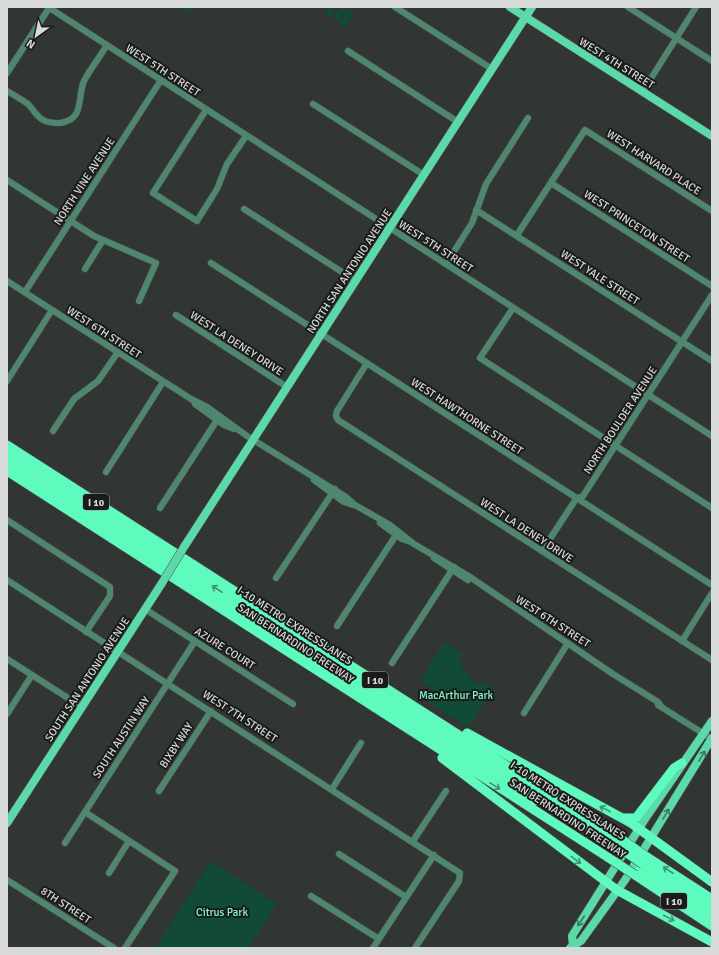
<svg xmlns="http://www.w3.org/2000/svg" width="719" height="955" viewBox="0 0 719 955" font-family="Signika,sans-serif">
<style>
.green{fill:#114b36}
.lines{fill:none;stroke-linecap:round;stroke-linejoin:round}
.minor-casing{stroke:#4f5351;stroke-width:7}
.major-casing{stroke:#4f5351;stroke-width:9}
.highway-casing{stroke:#4f5351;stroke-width:10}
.minor{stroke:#4f876e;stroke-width:6}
.major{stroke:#5cd9a8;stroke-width:8}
.highway{stroke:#5efabe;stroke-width:9}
.major-bridge-casing{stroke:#4f5351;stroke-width:9;stroke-linecap:butt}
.highway-bridge-casing{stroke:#4f5351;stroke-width:10;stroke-linecap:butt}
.major-bridge{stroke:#5cd9a8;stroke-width:8}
.highway-bridge{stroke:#5efabe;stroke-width:9}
.oneway{stroke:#3f9675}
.oneway2{stroke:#3b7a62}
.labels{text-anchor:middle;stroke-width:4;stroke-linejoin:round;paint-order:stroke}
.shield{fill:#1a1c1b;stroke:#9ea1a0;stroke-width:1}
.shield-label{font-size:10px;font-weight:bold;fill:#d7dad9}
.street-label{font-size:11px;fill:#d7dad9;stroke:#1a1c1b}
.park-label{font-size:11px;fill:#84f8c7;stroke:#1a1c1b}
</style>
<rect width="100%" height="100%" fill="#313533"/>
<g class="green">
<path d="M173,7H200L188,11Z"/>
<path d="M329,7H337L331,17L325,13Z"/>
<path d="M340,7L347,9L338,22L333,18Z"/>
<path d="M348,10L354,14L346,27L340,23Z"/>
<path d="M444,642L463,654L460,659L462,669L468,673L467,676L480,685L483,681L494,688L468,728L427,701L434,690L420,681Z"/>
<path d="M211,861L277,904L248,948H155Z"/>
</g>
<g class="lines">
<g class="minor-casing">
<g id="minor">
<path d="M48,7L712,436"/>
<path d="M395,7L492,69"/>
<path d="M628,7L712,61"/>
<path d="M348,51L458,122"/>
<path d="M7,73L49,8"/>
<path d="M7,91C14,95 21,99 28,104C33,109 36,116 43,120C48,123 54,123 60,123C85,120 77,97 84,81C90,69 100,57 107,45"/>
<path d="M643,91L696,7"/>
<path d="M313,104L424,175"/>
<path d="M206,110L153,193L197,221L217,189L227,164L246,136"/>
<path d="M7,180L94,236L156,263L139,301"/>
<path d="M551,183L712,286"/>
<path d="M244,209L356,281"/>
<path d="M476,210L712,361"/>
<path d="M517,235L585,130L712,211"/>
<path d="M211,263L712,585"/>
<path d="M446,264L472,223L486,184L528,118"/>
<path d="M85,269L103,240"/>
<path d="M7,281L191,399L207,407L247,436L346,497L355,505L390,525L414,544L467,575L613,674L658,702L661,706"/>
<path d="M25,292L161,80"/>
<path d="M513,308L480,358L712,508"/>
<path d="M176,315L287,387"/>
<path d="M367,363L337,411L336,416L338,420L712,660"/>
<path d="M7,381L52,310"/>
<path d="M195,404L224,425L234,429"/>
<path d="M53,431L74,399L98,381L118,352"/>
<path d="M106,472L163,382"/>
<path d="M314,480L344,502L353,505"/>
<path d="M160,508L219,417"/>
<path d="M7,520L110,587V596L86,632"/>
<path d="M380,523L402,539L411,542"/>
<path d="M542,551L576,499L583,496L712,295"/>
<path d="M434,558L468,580"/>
<path d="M276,578L335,489"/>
<path d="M7,580L460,873L459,881L415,948"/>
<path d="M145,609L293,704"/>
<path d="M337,626L396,535"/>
<path d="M682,641L712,593"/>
<path d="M7,659L82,707"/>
<path d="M392,663L454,567"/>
<path d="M658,705L712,739"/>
<path d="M524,713L568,643"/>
<path d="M7,714L32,675"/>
<path d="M332,789L361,743"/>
<path d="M159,791L211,711"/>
<path d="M85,812L175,871L125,948"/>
<path d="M413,841L446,791"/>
<path d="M65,843L195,641"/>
<path d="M339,854L406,897"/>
<path d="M109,873L129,841"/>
<path d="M7,880L114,948"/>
<path d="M311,896L379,939"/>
<path d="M373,948L434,855"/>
</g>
</g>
<g class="major-casing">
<g id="major">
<path d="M510,7L712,136"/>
<path d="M184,547L532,7"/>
<path d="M7,823L162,583"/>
<path d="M573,945L572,936L645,819L712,721"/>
<path d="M570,948L581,941L625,880L712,738"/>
</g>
</g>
<g class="highway-casing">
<g id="highway">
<path d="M7,445L621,839"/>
<path d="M7,453L615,845"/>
<path d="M7,463L535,801"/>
<path d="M7,471L609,858"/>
<path d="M467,733L631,823L712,882"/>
<path d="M442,758L617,890L712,942"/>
<path d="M624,818H636L674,768L682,763"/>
<path d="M647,857L712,899"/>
<path d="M643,864L712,908"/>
<path d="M640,869L712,917"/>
<path d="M635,875L712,926"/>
</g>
</g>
<use href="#minor" class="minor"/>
<use href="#major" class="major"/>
<use href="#highway" class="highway"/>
<g class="major-bridge-casing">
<path id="major-bridge" d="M162,583L184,547"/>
</g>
<g class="highway-bridge-casing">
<g id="highway-bridge">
<path d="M621,839L647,857"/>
<path d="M615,845L643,864"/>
<path d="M609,858L635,875"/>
</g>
</g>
<use href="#major-bridge" class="major-bridge"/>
<use href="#highway-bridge" class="highway-bridge"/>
</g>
<defs><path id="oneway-shaft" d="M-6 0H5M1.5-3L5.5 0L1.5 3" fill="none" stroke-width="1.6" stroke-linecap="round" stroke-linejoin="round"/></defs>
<g class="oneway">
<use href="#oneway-shaft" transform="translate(217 589) rotate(-147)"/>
<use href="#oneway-shaft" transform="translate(495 786) rotate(32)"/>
<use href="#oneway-shaft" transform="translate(605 809) rotate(-152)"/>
<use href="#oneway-shaft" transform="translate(576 860) rotate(37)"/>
<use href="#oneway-shaft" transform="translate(668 870) rotate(-147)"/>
<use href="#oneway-shaft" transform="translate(669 918) rotate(28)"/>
</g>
<g class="oneway2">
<use href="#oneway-shaft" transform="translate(702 756) rotate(-58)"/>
<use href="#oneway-shaft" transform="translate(666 814) rotate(-59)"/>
<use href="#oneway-shaft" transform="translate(581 921) rotate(123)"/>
</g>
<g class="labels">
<g class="shield">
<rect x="83" y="494" width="26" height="16" rx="3"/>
<rect x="362" y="672" width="26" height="16" rx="3"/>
<rect x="661" y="893" width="26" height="16" rx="3"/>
</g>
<g class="shield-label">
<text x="96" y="506">I 10</text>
<text x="375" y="684">I 10</text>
<text x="674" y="905">I 10</text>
</g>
<g class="street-label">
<text transform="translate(617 63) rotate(32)" y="4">WEST 4TH STREET</text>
<text transform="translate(163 70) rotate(33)" y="4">WEST 5TH STREET</text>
<text transform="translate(654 162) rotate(33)" y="4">WEST HARVARD PLACE</text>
<text transform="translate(84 181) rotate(-57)" y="4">NORTH VINE AVENUE</text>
<text transform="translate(637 226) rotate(33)" y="4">WEST PRINCETON STREET</text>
<text transform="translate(436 246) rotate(33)" y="4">WEST 5TH STREET</text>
<text transform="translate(349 271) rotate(-57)" y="4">NORTH SAN ANTONIO AVENUE</text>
<text transform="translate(600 277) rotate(33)" y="4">WEST YALE STREET</text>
<text transform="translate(104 332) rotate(33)" y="4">WEST 6TH STREET</text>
<text transform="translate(237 343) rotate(33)" y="4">WEST LA DENEY DRIVE</text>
<text transform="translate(467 416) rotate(33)" y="4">WEST HAWTHORNE STREET</text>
<text transform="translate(620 420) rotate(-57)" y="4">NORTH BOULDER AVENUE</text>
<text transform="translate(527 530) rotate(33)" y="4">WEST LA DENEY DRIVE</text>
<text transform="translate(553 621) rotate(33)" y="4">WEST 6TH STREET</text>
<text transform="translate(295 625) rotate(33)" y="4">I-10 METRO EXPRESSLANES</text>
<text transform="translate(296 643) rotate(33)" y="4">SAN BERNARDINO FREEWAY</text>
<text transform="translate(225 648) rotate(32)" y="4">AZURE COURT</text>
<text transform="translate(87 679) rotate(-57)" y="4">SOUTH SAN ANTONIO AVENUE</text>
<text transform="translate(240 716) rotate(33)" y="4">WEST 7TH STREET</text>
<text transform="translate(121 737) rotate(-57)" y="4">SOUTH AUSTIN WAY</text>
<text transform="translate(176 745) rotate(-57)" y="4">BIXBY WAY</text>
<text transform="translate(568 800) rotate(33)" y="4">I-10 METRO EXPRESSLANES</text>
<text transform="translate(568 818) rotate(33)" y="4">SAN BERNARDINO FREEWAY</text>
<text transform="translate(66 905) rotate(33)" y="4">8TH STREET</text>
</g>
<g class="park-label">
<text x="456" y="699">MacArthur Park</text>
<text x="222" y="916">Citrus Park</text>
</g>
</g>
<rect width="719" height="955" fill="none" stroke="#d7dad9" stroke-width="16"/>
<g transform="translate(36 36) rotate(213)" stroke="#1a1c1b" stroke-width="3" paint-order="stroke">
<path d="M0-3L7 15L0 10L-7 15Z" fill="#d7dad9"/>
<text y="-6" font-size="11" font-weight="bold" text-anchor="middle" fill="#d7dad9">N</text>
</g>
</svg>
